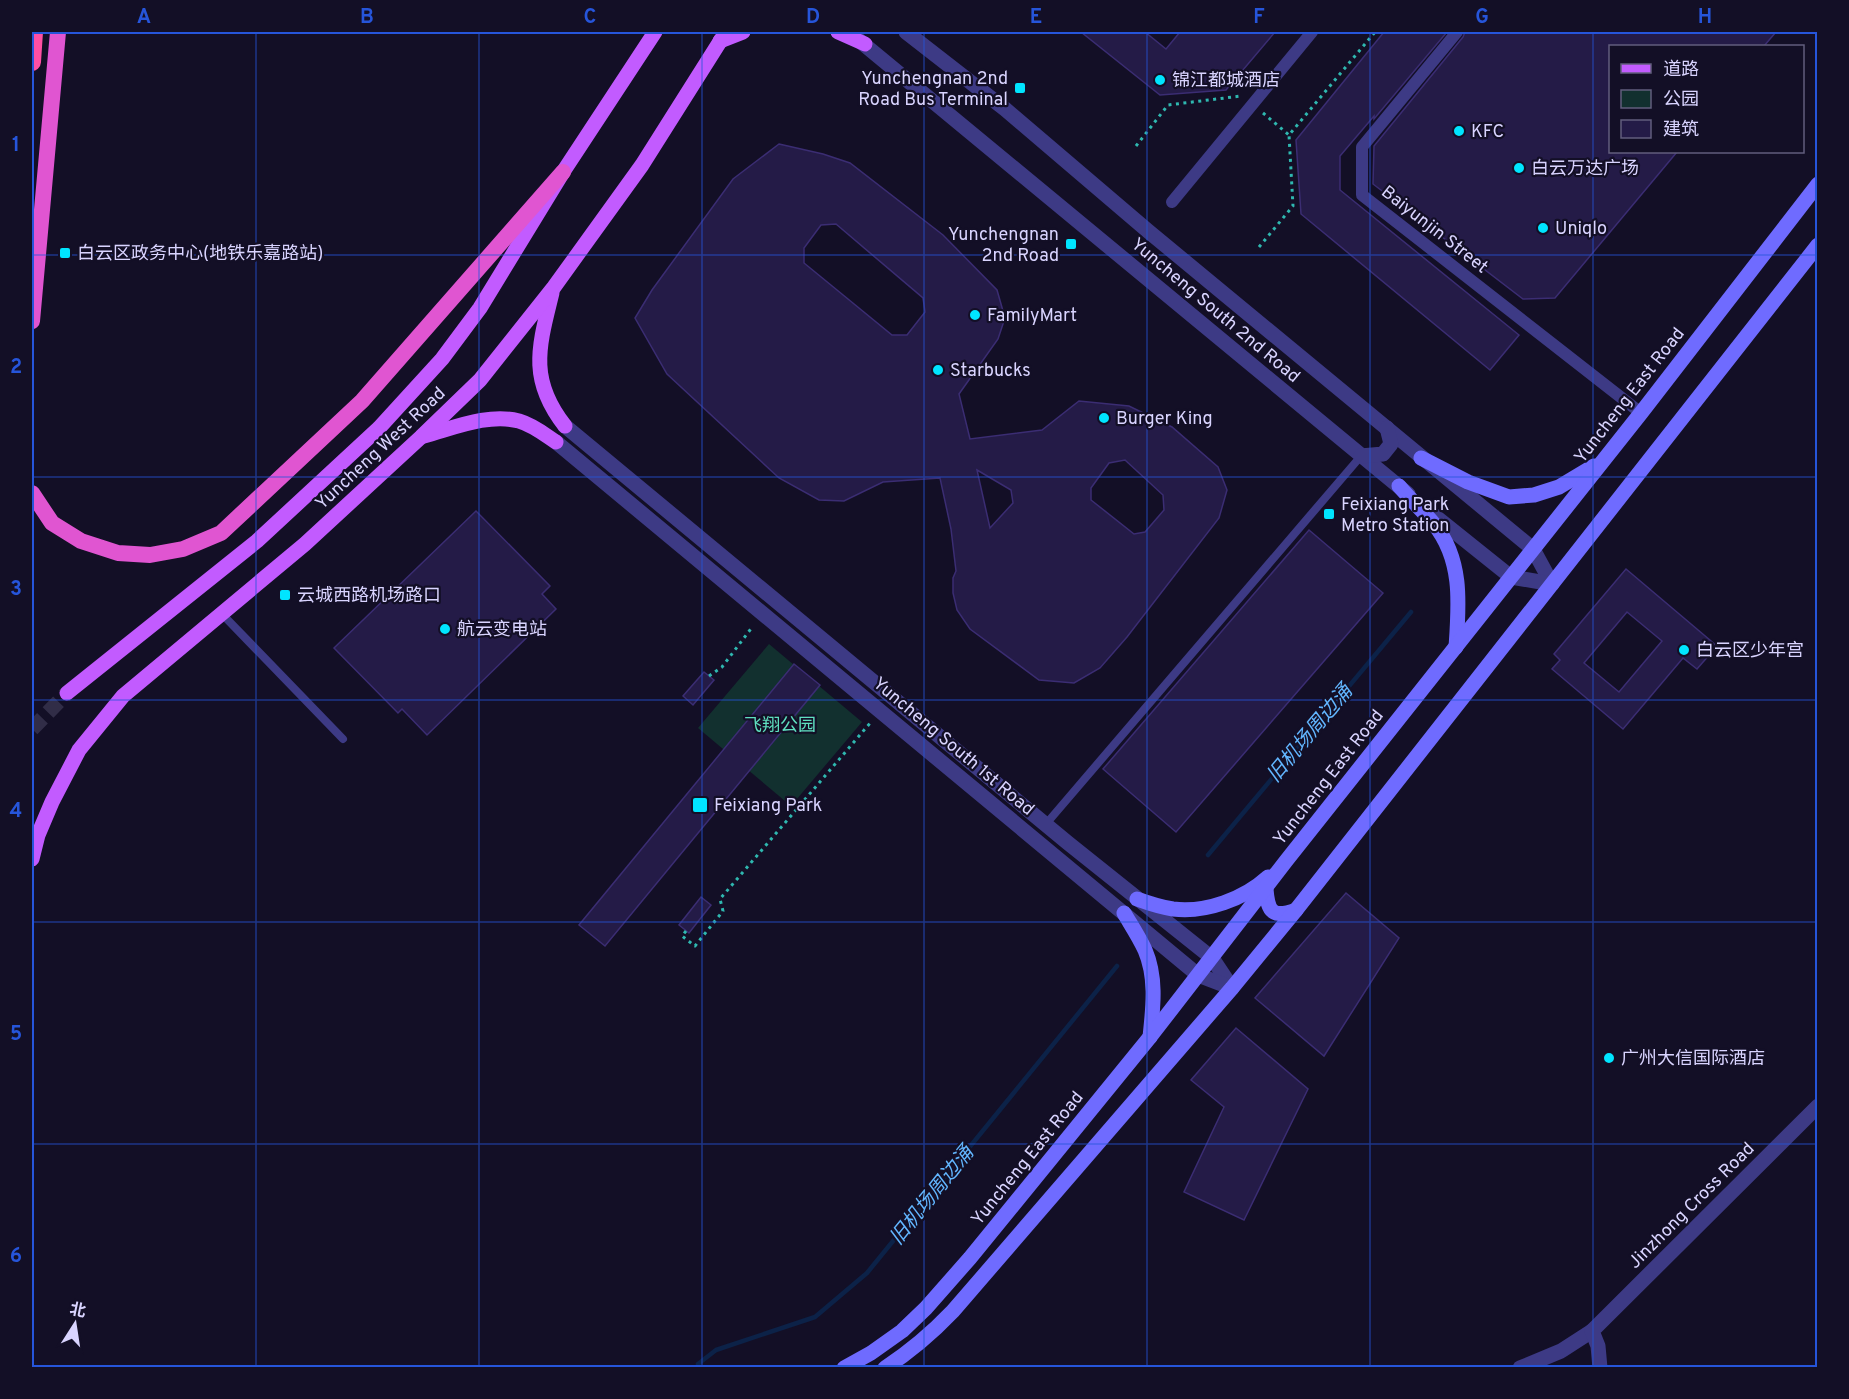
<svg xmlns="http://www.w3.org/2000/svg" width="1849" height="1399" viewBox="0 0 1849 1399" font-family="Overpass,'Noto Sans SC',sans-serif">
<style>
.green{fill:#12302f}
.lines{fill:none;stroke-linecap:round;stroke-linejoin:round}
.stream{stroke:#0c2248;stroke-width:4.5}
.building{fill:#241b47;stroke:#3b2d73;stroke-width:1.5;fill-rule:evenodd}
.primary-tunnel{stroke:#312d47;stroke-width:15;stroke-dasharray:15 8;stroke-linecap:butt}
.path{stroke:#2fb8b0;stroke-width:3;stroke-dasharray:3 4.5;stroke-linecap:butt}
.service{stroke:#3d3a85;stroke-width:8}
.pedestrian{stroke:#3d3a85;stroke-width:12}
.minor{stroke:#3d3a85;stroke-width:15}
.tertiary{stroke:#3d3a85;stroke-width:15}
.secondary{stroke:#6f6bff;stroke-width:15}
.primary{stroke:#c25bff;stroke-width:15}
.trunk{stroke:#e055d1;stroke-width:16}
.motorway{stroke:#ff4fa3;stroke-width:18}
.grid{fill:none;stroke:#2655da;stroke-width:1.5;stroke-opacity:0.55}
.poi-dot{fill:#00e5ff;stroke:#130f26;stroke-width:2}
.labels{text-anchor:middle;stroke-width:4.5;stroke-linejoin:round;paint-order:stroke}
.poi-label{font-size:18px;fill:#d9d4ff;stroke:#130f26;text-anchor:start}
.street-label{font-size:18px;fill:#d9d4ff;stroke:#130f26}
.park-label{font-size:18px;fill:#5fe0c0;stroke:#130f26}
.water-label{font-size:20px;font-style:italic;fill:#62b6ff;stroke:#130f26}
.neatline{fill:none;stroke:#2655da;stroke-width:2}
.grid-label{font-size:20px;text-anchor:middle;font-weight:bold;fill:#2655da}
</style>
<rect width="100%" height="100%" fill="#130f26"/>
<path class="green" d="M769,644L862,722L791,806L698,728Z"/>
<g class="lines">
<g class="stream">
<path d="M1208,855L1411,612"/>
<path d="M698,1364L716,1350L815,1317L867,1273L1117,966"/>
</g>
</g>
<g class="building">
<path d="M1081,32H1145L1166,49L1180,32H1275L1226,90L1160,95Z"/>
<path d="M1384,32H1447L1374,119V116L1340,156V190L1519,335L1490,370L1301,214L1296,140Z"/>
<path d="M1465,32H1776L1764,46H1611V152H1677L1555,298L1523,299L1373,184L1374,146L1463,37Z"/>
<path d="M779,144L823,154L850,163L943,235L997,290L1005,318L998,339L959,394L970,439L1042,430L1079,401L1129,406L1172,427L1218,467L1227,490L1219,518L1127,637L1100,668L1074,683L1039,680L970,629L957,610L953,593V578L956,571L951,529L940,478L883,482L844,501L819,500L779,478L667,374L635,318L652,290L733,179ZM836,224L923,298L925,312L907,335H892L804,263V248L821,225ZM1125,460L1163,495L1164,510L1145,532L1134,534L1091,500V488L1109,463ZM977,470L1011,490L1013,503L990,528Z"/>
<path d="M476,511L550,586L542,594L556,609L427,735L402,709L398,713L334,648Z"/>
<path d="M1309,530L1383,593L1176,832L1103,769Z"/>
<path d="M1626,569L1717,646L1697,669L1683,658L1623,729L1552,669L1560,660L1554,654ZM1627,612L1662,641L1619,692L1584,663Z"/>
<path d="M794,664L820,685L605,946L579,925Z"/>
<path d="M704,672L714,680L693,705L683,696Z"/>
<path d="M1346,893L1399,938L1324,1056L1255,998Z"/>
<path d="M701,897L711,905L689,933L679,925Z"/>
<path d="M1236,1028L1308,1089L1244,1220L1184,1192L1224,1107L1191,1080Z"/>
</g>
<g class="lines">
<path class="primary-tunnel" d="M32,729L67,693"/>
<g class="path">
<path d="M1263,113L1289,135"/>
<path d="M1136,146L1168,105L1241,96"/>
<path d="M1259,247L1293,206L1289,135L1375,32"/>
<path d="M709,676L722,667L753,626"/>
<path d="M686,931L682,936L695,946L723,911L720,899L871,722"/>
</g>
<g class="service">
<path d="M222,614L343,739"/>
<path d="M1046,824L1361,456"/>
</g>
<g class="pedestrian">
<path d="M1457,32L1362,147V195L1641,413"/>
<path d="M1172,202L1312,32"/>
</g>
<path class="minor" d="M1520,1368L1561,1351L1592,1331"/>
<g class="tertiary">
<path d="M906,32L1005,109L1148,231L1533,549L1552,584"/>
<path d="M855,37L1408,494"/>
<path d="M565,426L1068,843L1212,958L1232,988"/>
<path d="M556,442L1198,975L1232,988"/>
<path d="M1361,456L1383,454L1391,444L1387,428"/>
<path d="M1426,509L1511,577L1552,584"/>
<path d="M1600,1368L1598,1346L1592,1331L1818,1106"/>
</g>
<g class="secondary">
<path d="M1421,458L1468,482L1509,497L1534,495L1559,487L1594,466"/>
<path d="M1399,486C1410,499 1423,511 1434,524C1463,560 1459,604 1456,647"/>
<path d="M1266,889C1268,913 1273,918 1296,910"/>
<path d="M1137,899C1148,903 1160,907 1173,909C1206,913 1244,899 1268,877"/>
<path d="M1124,913C1131,925 1139,937 1145,950C1157,978 1153,1008 1150,1037"/>
<path d="M844,1368L871,1353L902,1331L926,1308L970,1258L1150,1037L1286,861L1641,413L1818,184"/>
<path d="M885,1368C911,1351 932,1333 953,1311L1232,988L1296,910L1818,245"/>
</g>
<g class="primary">
<path d="M838,32L865,44"/>
<path d="M720,41L743,32"/>
<path d="M552,293C539,346 528,379 565,426"/>
<path d="M424,436C454,428 488,413 519,421C533,425 544,434 556,442"/>
<path d="M67,693L257,541L379,428L442,359L480,308L563,172L655,32"/>
<path d="M32,859L38,835L52,802L79,750L123,696L305,544L421,437L480,380L554,287L642,165L726,32"/>
</g>
<g class="trunk">
<path d="M32,321L58,32"/>
<path d="M32,493L52,523L81,541L118,553L150,555L183,549L221,533L362,401L563,172"/>
</g>
<path class="motorway" d="M32,62L34,32"/>
</g>
<path class="grid" d="M256,32V1368M479,32V1368M702,32V1368M924,32V1368M1147,32V1368M1370,32V1368M1593,32V1368M32,255H1818M32,477H1818M32,700H1818M32,922H1818M32,1144H1818"/>
<g class="poi-dot">
<circle cx="1160" cy="80" r="6"/>
<rect x="1014" y="82" width="12" height="12" rx="3"/>
<circle cx="1459" cy="131" r="6"/>
<circle cx="1519" cy="168" r="6"/>
<circle cx="1543" cy="228" r="6"/>
<rect x="1065" y="238" width="12" height="12" rx="3"/>
<rect x="59" y="247" width="12" height="12" rx="3"/>
<circle cx="975" cy="315" r="6"/>
<circle cx="938" cy="370" r="6"/>
<circle cx="1104" cy="418" r="6"/>
<rect x="1323" y="508" width="12" height="12" rx="3"/>
<rect x="279" y="589" width="12" height="12" rx="3"/>
<circle cx="445" cy="629" r="6"/>
<circle cx="1684" cy="650" r="6"/>
<rect x="692" y="797" width="16" height="16" rx="3"/>
<circle cx="1609" cy="1058" r="6"/>
</g>
<g class="labels">
<g class="poi-label">
<text x="1008" y="84" text-anchor="end">Yunchengnan 2nd<tspan x="1008" dy="21">Road Bus Terminal</tspan></text>
<text x="1172" y="86">锦江都城酒店</text>
<text x="1471" y="137">KFC</text>
<text x="1531" y="174">白云万达广场</text>
<text x="1555" y="234">Uniqlo</text>
<text x="1059" y="240" text-anchor="end">Yunchengnan<tspan x="1059" dy="21">2nd Road</tspan></text>
<text x="77" y="259">白云区政务中心(地铁乐嘉路站)</text>
<text x="987" y="321">FamilyMart</text>
<text x="950" y="376">Starbucks</text>
<text x="1116" y="424">Burger King</text>
<text x="1341" y="510">Feixiang Park<tspan x="1341" dy="21">Metro Station</tspan></text>
<text x="297" y="601">云城西路机场路口</text>
<text x="457" y="635">航云变电站</text>
<text x="1696" y="656">白云区少年宫</text>
<text x="714" y="811">Feixiang Park</text>
<text x="1621" y="1064">广州大信国际酒店</text>
</g>
<g class="street-label">
<text transform="translate(1435 229) rotate(38)" y="6">Baiyunjin Street</text>
<text transform="translate(1216 310) rotate(40)" y="6">Yuncheng South 2nd Road</text>
<text transform="translate(1629 395) rotate(-52)" y="6">Yuncheng East Road</text>
<text transform="translate(380 448) rotate(-43)" y="6">Yuncheng West Road</text>
<text transform="translate(954 746) rotate(40)" y="6">Yuncheng South 1st Road</text>
<text transform="translate(1328 777) rotate(-52)" y="6">Yuncheng East Road</text>
<text transform="translate(1027 1158) rotate(-51)" y="6">Yuncheng East Road</text>
<text transform="translate(1691 1205) rotate(-45)" y="6">Jinzhong Cross Road</text>
</g>
<g class="park-label">
<text x="780" y="731">飞翔公园</text>
</g>
<g class="water-label">
<text transform="translate(1309 733) rotate(-50)" y="7">旧机场周边涌</text>
<text transform="translate(931 1195) rotate(-51)" y="7">旧机场周边涌</text>
</g>
</g>
<rect width="1849" height="1399" fill="none" stroke="#130f26" stroke-width="66"/>
<rect x="1609" y="45" width="195" height="108" fill="#130f26" stroke="#625e7d" stroke-width="1.5"/>
<rect x="1621" y="64" width="30" height="9" fill="#c25bff" stroke="#625e7d" stroke-width="1.5"/>
<text x="1663" y="75" font-size="18" fill="#d9d4ff">道路</text>
<rect x="1621" y="90" width="30" height="18" fill="#12302f" stroke="#625e7d" stroke-width="1.5"/>
<text x="1663" y="105" font-size="18" fill="#d9d4ff">公园</text>
<rect x="1621" y="120" width="30" height="18" fill="#241b47" stroke="#625e7d" stroke-width="1.5"/>
<text x="1663" y="135" font-size="18" fill="#d9d4ff">建筑</text>
<g transform="translate(75 1324) rotate(12)" stroke="#130f26" stroke-width="4.5" paint-order="stroke">
<path d="M0-4.5L10 22L0 15L-10 22Z" fill="#d9d4ff"/>
<text y="-9" font-size="16" font-weight="bold" text-anchor="middle" fill="#d9d4ff">北</text>
</g>
<rect x="33" y="33" width="1783" height="1333" class="neatline"/>
<g class="grid-label">
<text x="144" y="23">A</text>
<text x="367" y="23">B</text>
<text x="590" y="23">C</text>
<text x="813" y="23">D</text>
<text x="1036" y="23">E</text>
<text x="1259" y="23">F</text>
<text x="1482" y="23">G</text>
<text x="1705" y="23">H</text>
<text x="16" y="151">1</text>
<text x="16" y="373">2</text>
<text x="16" y="595">3</text>
<text x="16" y="817">4</text>
<text x="16" y="1040">5</text>
<text x="16" y="1262">6</text>
</g>
</svg>
